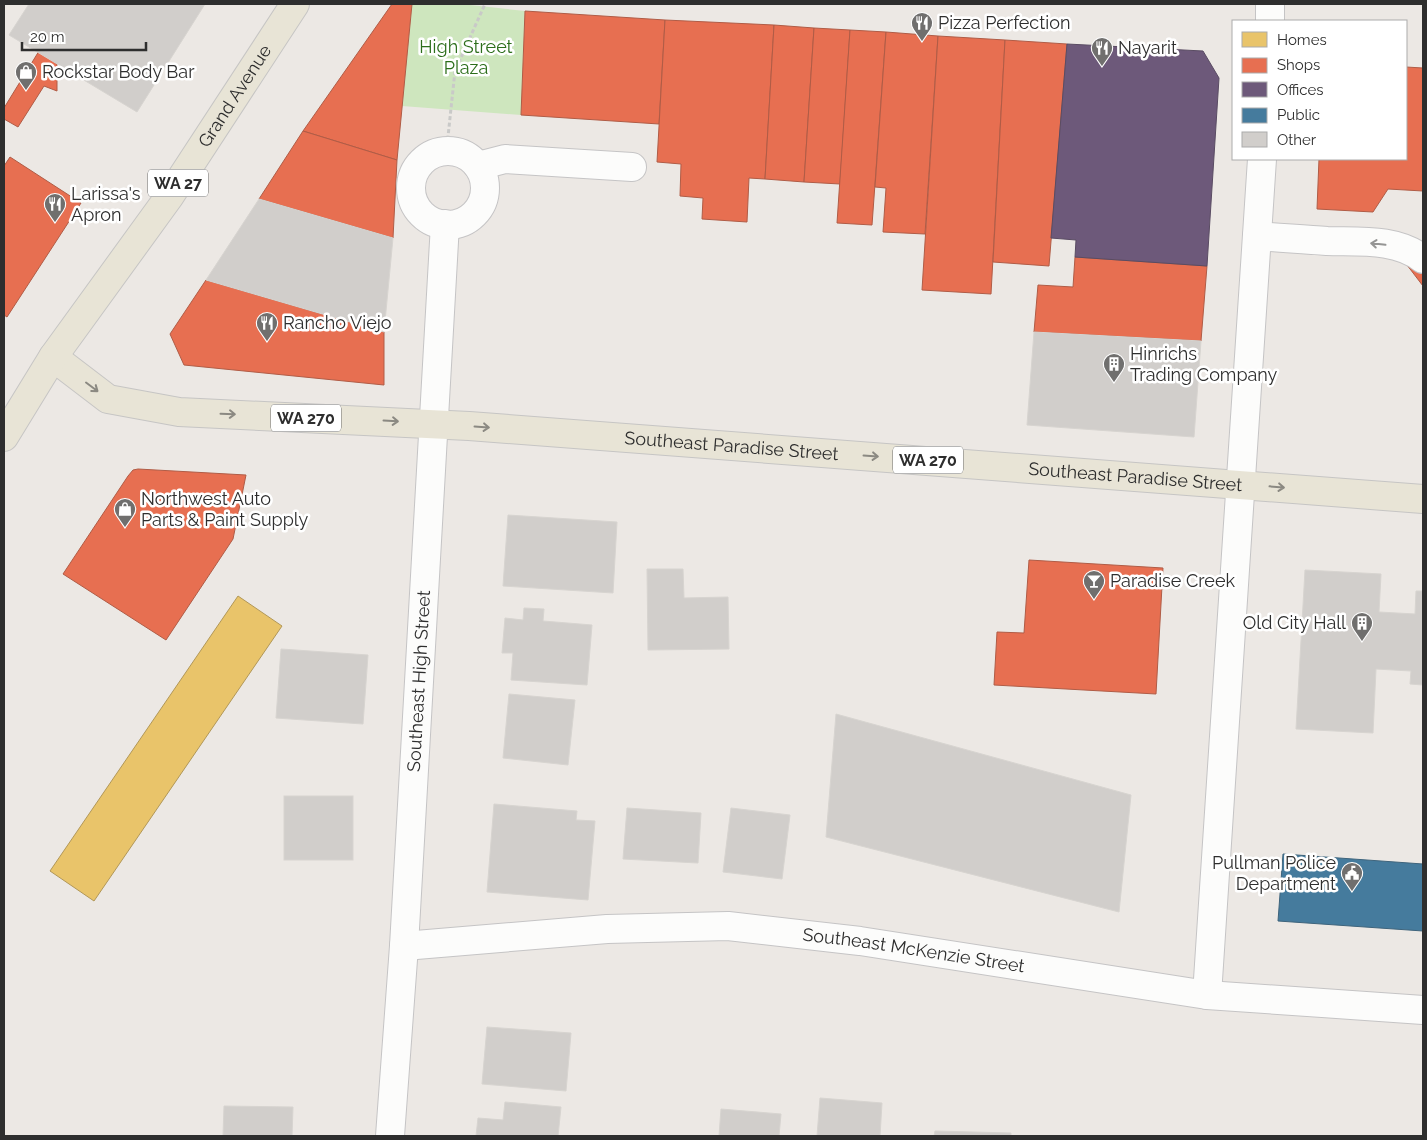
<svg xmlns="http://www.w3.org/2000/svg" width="1427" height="1140" viewBox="0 0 1427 1140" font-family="Raleway,sans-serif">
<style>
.green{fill:#cee6be}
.homes{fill:#e9c46a;stroke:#b19758}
.shops{fill:#e76f51;stroke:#b05c46}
.offices{fill:#6d597a;stroke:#5a4c63}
.public{fill:#457b9d;stroke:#3e647c}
.building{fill:#d1cecb;stroke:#d7d4d0}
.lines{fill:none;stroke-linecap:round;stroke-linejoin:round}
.minor-casing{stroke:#c5c4c5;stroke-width:30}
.major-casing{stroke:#c6c5c4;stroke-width:30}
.path{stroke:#c9c9c8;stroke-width:3;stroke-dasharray:4 2.5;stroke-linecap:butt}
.minor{stroke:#fcfcfb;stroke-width:28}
.major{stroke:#e8e4d6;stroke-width:28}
.oneway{stroke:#959594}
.oneway2{stroke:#8b8982}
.labels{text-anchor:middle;stroke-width:5;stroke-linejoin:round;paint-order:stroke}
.shield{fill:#fff;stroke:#6d6d6d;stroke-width:1}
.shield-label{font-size:16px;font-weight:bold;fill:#2e2e2e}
.poi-label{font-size:18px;fill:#2e2e2e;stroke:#fff;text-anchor:start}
.park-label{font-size:18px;fill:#2c6e1b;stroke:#fff}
.street-label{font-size:18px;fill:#2e2e2e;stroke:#fff}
</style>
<rect width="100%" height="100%" fill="#ece8e4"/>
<path class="green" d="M412,4H461L525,11L521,115L402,106Z"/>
<path class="homes" d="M238,596L282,626L94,901L50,871Z"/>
<g class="shops">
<path d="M392,4H412L397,160L303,131Z"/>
<path d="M525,11L665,20L659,124L521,115Z"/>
<path d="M665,20L774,25L765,179L749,178L747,222L702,219L703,198L680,196L681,164L657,162Z"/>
<path d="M774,25L814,28L804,182L765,179Z"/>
<path d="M814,28L850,30L840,184L804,182Z"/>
<path d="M850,30L886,32L872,225L837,223Z"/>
<path d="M886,32L938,36L925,234L883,232L886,188L875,187Z"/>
<path d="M938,36L1005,40L991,294L922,290Z"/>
<path d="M1005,40L1067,44L1049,266L993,262Z"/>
<path d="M39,51L57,64V91L44,86L18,127L4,119V108Z"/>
<path d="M1406,67L1423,68V191L1388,189L1373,212L1317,209L1319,159H1406Z"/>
<path d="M303,131L397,160L393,238L259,199Z"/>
<path d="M10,157L81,203L7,317L4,315V166Z"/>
<path d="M1423,252V286L1407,265Z"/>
<path d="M1075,257L1207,266L1201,341L1034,332L1038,285L1073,287Z"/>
<path d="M206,280L384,332V385L184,365L170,334Z"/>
<path d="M138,469L246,475L233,539L166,640L63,574L128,476L133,470Z"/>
<path d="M1029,560L1163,568L1156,694L994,685L997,632L1024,633Z"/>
</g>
<path class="offices" d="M1067,44L1203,51L1219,78L1207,266L1075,257L1076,240L1051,238Z"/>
<path class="public" d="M1283,854L1423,864V931L1278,921Z"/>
<g class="building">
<path d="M29,4H205L137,112L9,35Z"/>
<path d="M259,199L393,238L384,332L206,280Z"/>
<path d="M1034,332L1201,341L1194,437L1027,425Z"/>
<path d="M508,515L617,522L613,593L503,586Z"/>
<path d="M647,569H683L684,598L728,597L729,649L648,650Z"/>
<path d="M1305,570L1381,574L1379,612L1415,614L1416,591H1423V685L1410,684L1411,671L1376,669L1373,733L1296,729Z"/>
<path d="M524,608L544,609L543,621L592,625L587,685L511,680L513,653H502L505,618L523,620Z"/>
<path d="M281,649L368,655L363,724L276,718Z"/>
<path d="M509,694L575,700L568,765L503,758Z"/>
<path d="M836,714L1131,795L1119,912L826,837Z"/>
<rect x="284" y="796" width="69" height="64"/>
<path d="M494,804L577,811L576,820L595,821L588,900L487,892Z"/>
<path d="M627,808L701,813L698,863L623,859Z"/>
<path d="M731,808L790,815L782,879L723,872Z"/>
<path d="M487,1027L571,1033L566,1091L482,1084Z"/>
<path d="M820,1098L882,1103L880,1136H817Z"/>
<path d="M505,1102L561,1107L558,1136H476L478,1118L503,1120Z"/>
<path d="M224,1106L293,1107L292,1136H223Z"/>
<path d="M721,1109L781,1114L779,1136H719Z"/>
<path d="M935,1131L1011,1133V1136H934Z"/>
</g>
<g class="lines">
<g class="minor-casing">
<g id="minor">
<path d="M1270,4V21"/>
<circle cx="448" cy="188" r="37"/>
<path d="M478,166L505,159L632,167"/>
<path d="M1257,236C1281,238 1304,239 1327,241C1358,242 1397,238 1423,259"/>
<path id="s1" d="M404,946L607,929L728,926L860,941L1207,995L1423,1010"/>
<path d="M1207,995L1262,159"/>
<path id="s2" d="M390,1136L404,946L445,224"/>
</g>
</g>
<g class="major-casing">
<g id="major">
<path id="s3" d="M53,357L108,399L179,412L469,426L1423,499"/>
<path id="s4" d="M4,437L53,357L169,197L295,4"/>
</g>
</g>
<path class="path" d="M447,146L455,71L485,4"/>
<use href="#minor" class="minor"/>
<use href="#major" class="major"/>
</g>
<defs><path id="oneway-shaft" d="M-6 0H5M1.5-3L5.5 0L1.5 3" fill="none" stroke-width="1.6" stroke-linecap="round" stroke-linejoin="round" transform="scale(1.25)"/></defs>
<use class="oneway" href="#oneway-shaft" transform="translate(1378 244) rotate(-174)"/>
<g class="oneway2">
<use href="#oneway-shaft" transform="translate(92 387) rotate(37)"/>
<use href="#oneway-shaft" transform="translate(228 414) rotate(2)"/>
<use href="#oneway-shaft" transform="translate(391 421) rotate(3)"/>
<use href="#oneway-shaft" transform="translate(482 427) rotate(4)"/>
<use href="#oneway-shaft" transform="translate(871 456) rotate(4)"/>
<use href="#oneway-shaft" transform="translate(1277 487) rotate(5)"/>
</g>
<defs>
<g id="restaurant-pin" transform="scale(1.125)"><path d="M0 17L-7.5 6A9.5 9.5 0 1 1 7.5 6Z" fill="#706f6e" stroke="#fff"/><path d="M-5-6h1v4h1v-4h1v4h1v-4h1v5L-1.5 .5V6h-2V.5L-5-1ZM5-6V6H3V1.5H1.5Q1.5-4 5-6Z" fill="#fff"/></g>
<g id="shop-pin" transform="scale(1.125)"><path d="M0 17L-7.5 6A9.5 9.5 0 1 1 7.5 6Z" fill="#706f6e" stroke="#fff"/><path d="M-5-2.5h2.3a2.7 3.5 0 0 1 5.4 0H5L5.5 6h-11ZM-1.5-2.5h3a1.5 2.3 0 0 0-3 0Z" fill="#fff"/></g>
<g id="building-pin" transform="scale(1.125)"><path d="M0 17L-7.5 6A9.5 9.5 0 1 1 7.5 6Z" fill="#706f6e" stroke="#fff"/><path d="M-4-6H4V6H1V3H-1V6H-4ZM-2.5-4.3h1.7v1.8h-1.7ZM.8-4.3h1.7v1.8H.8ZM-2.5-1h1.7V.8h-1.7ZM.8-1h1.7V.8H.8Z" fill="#fff"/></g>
<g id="bar-pin" transform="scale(1.125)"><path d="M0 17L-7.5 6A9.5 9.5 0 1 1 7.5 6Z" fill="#706f6e" stroke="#fff"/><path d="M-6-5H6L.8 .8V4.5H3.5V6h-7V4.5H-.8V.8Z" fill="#fff"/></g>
<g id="civic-pin" transform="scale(1.125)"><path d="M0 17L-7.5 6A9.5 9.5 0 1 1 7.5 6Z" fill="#706f6e" stroke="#fff"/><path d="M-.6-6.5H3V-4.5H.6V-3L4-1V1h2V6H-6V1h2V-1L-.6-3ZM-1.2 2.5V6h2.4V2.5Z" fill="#fff"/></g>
</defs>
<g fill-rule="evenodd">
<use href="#restaurant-pin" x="922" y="23"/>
<use href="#restaurant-pin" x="1102" y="48"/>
<use href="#shop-pin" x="26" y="72"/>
<use href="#restaurant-pin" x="55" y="204"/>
<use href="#restaurant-pin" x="267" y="323"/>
<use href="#building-pin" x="1114" y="364"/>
<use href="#shop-pin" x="125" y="509"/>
<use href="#bar-pin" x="1094" y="581"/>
<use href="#building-pin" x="1362" y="623"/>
<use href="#civic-pin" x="1352" y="873"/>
</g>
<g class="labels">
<g class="shield">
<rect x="148" y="169.5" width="60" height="27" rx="4"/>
<rect x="271" y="404.5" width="70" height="27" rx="4"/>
<rect x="893" y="446.5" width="70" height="27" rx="4"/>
</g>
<g class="shield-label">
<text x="178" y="189">WA 27</text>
<text x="306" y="424">WA 270</text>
<text x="928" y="466">WA 270</text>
</g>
<g class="poi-label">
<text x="938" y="29">Pizza Perfection</text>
<text x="1118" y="54">Nayarit</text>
<text x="42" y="78">Rockstar Body Bar</text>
<text x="71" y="200">Larissa's<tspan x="71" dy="21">Apron</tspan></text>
<text x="283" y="329">Rancho Viejo</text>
<text x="1130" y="360">Hinrichs<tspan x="1130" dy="21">Trading Company</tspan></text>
<text x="141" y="505">Northwest Auto<tspan x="141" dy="21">Parts &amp; Paint Supply</tspan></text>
<text x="1110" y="587">Paradise Creek</text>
<text x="1346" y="629" text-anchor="end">Old City Hall</text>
<text x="1336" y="869" text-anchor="end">Pullman Police<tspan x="1336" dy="21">Department</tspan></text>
</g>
<g class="park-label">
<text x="466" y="53">High Street<tspan x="466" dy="21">Plaza</tspan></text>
</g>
<g class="street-label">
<text dy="6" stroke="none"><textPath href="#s4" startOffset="412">Grand Avenue</textPath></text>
<text dy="6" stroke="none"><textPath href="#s3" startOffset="695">Southeast Paradise Street</textPath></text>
<text dy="6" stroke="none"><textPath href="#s3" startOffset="1100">Southeast Paradise Street</textPath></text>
<text dy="6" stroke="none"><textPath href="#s2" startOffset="456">Southeast High Street</textPath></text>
<text dy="6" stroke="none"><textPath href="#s1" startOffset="512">Southeast McKenzie Street</textPath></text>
</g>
</g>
<rect width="1427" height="1140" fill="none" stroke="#2e2e2e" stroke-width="10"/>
<rect x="1232" y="20" width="175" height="140" fill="#ffffff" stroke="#ababab"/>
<rect x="1242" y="32" width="25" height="15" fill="#e9c46a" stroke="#ababab"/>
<text x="1277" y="45" font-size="15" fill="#2e2e2e">Homes</text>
<rect x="1242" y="58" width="25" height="15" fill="#e76f51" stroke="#ababab"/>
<text x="1277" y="70" font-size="15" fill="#2e2e2e">Shops</text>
<rect x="1242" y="82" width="25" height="15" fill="#6d597a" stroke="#ababab"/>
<text x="1277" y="95" font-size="15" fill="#2e2e2e">Offices</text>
<rect x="1242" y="108" width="25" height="15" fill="#457b9d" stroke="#ababab"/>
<text x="1277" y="120" font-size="15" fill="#2e2e2e">Public</text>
<rect x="1242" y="132" width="25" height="15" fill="#d1cecb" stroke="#ababab"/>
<text x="1277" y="145" font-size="15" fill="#2e2e2e">Other</text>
<path d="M22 42v8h124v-8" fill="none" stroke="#2e2e2e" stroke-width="2.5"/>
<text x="30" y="42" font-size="15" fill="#2e2e2e" stroke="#ffffff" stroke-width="4" paint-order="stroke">20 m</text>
</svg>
